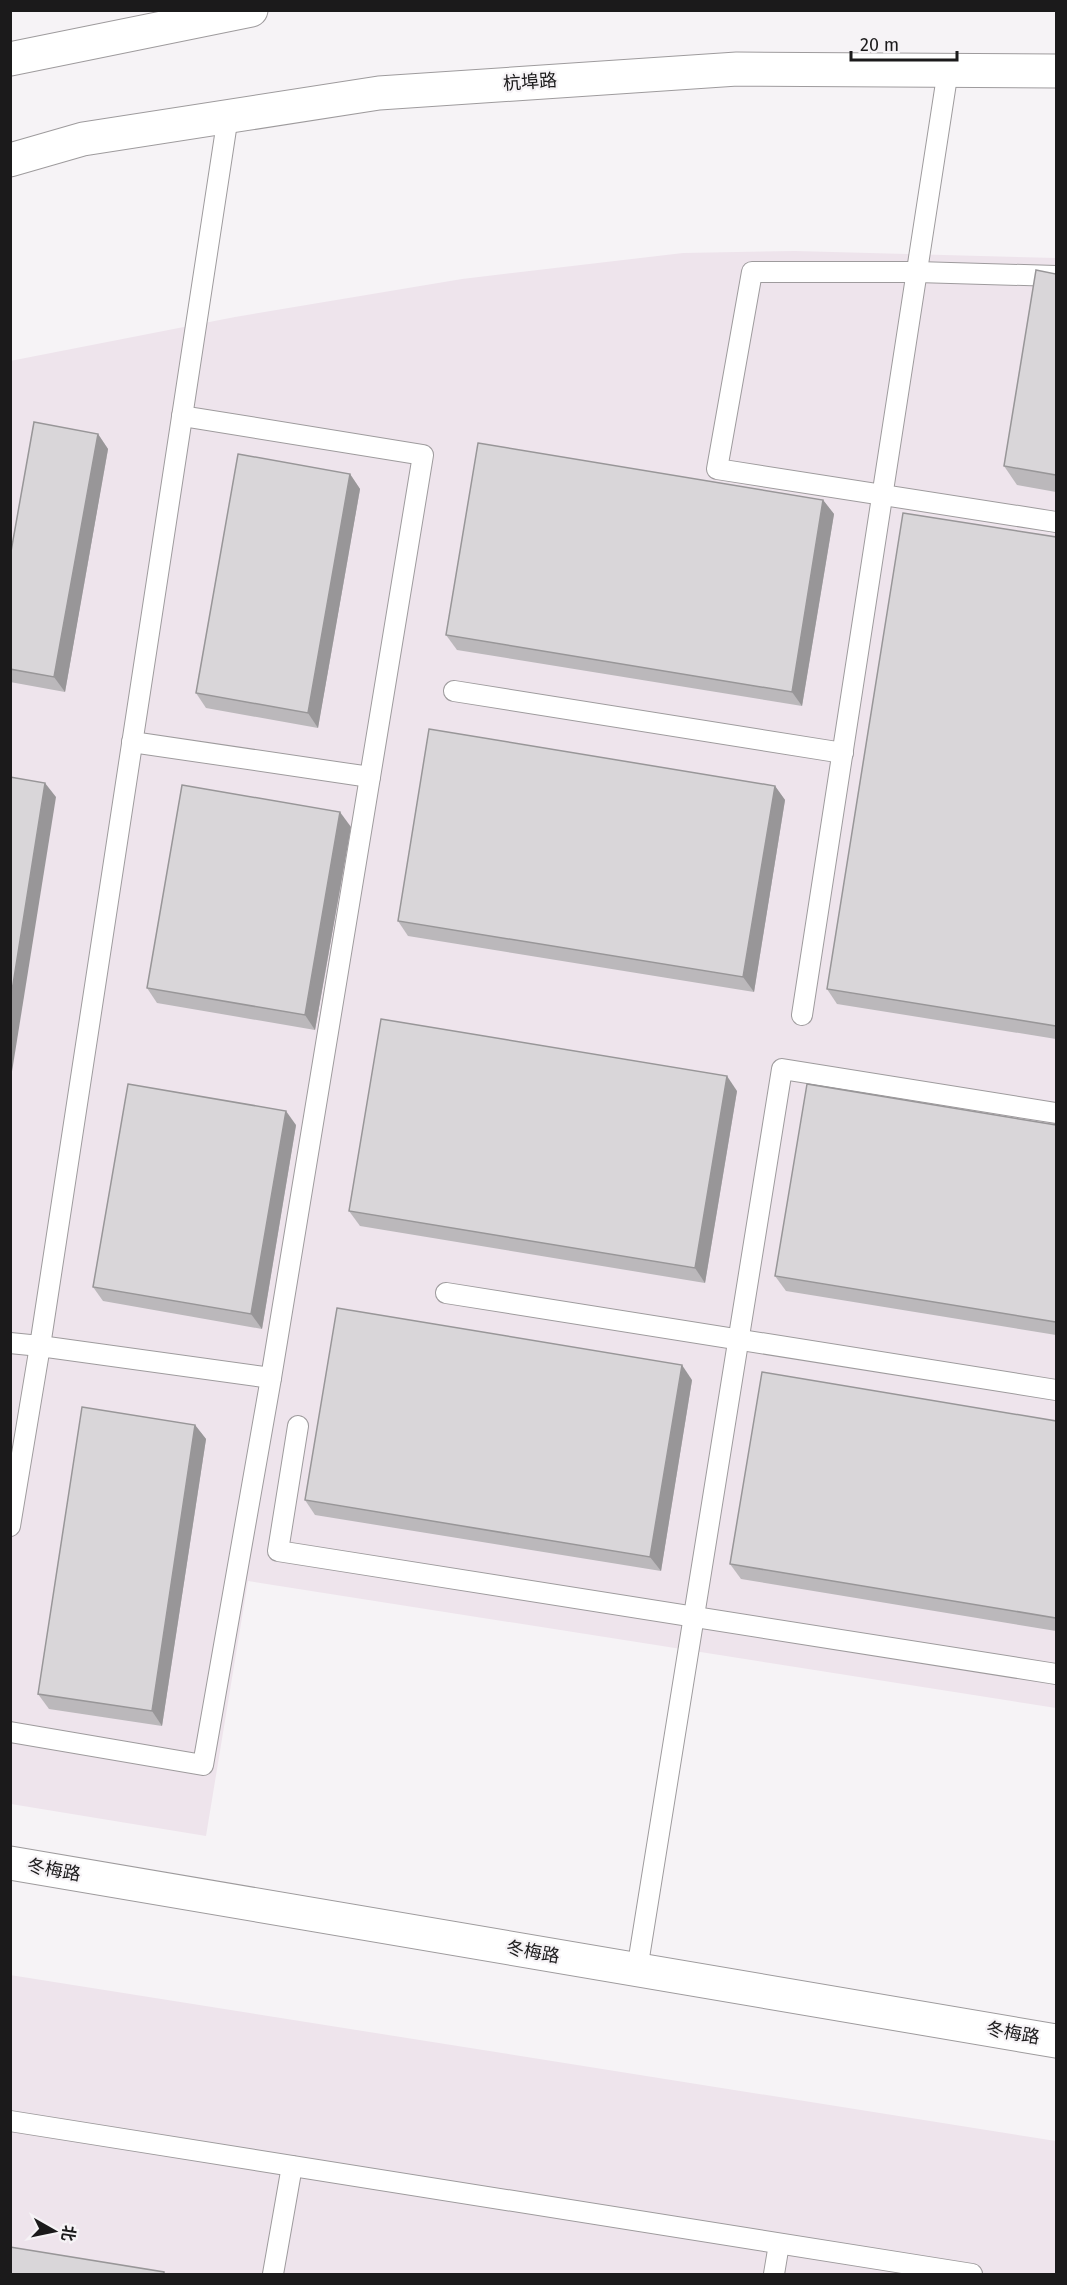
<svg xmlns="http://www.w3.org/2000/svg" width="1067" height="2285" viewBox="0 0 1067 2285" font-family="'Fira Sans','Noto Sans SC',sans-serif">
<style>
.built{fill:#eee4ec}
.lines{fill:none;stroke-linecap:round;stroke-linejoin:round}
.lane-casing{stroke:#9e9b9d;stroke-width:22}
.secondary-casing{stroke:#9e9b9d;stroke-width:35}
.lane{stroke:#fff;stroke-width:20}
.secondary{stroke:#fff;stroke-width:33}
.wall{fill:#bbb8bb}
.shaded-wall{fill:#989698}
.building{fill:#d9d6d9;stroke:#989698;stroke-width:1.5}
.labels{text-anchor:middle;stroke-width:4.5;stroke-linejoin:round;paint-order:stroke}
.street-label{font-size:18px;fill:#1b1a1b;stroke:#f6f3f6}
</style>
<rect width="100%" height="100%" fill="#f6f3f6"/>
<g class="built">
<path d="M795,251L1056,258V1708L248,1581L206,1836L11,1804L10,361L235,317L462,279L683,253Z"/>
<path d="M10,1975L1056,2141V2274H11Z"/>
</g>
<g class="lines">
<g class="lane-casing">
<g id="lane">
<path d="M1056,276L917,272H752L717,469L1056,522"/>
<path d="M454,691L843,753"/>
<path d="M132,742L370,777"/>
<path d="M802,1015L948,70"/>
<path d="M446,1293L1056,1390"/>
<path d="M10,1343L40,1346L228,116"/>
<path d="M298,1426L278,1551L1056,1674"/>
<path d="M10,1526L40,1346L271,1378L423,455L182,416"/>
<path d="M10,1732L203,1765L271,1378"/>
<path d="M637,1970L782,1069L1056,1113"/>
<path d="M10,2121L972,2274"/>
<path d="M273,2274L292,2166"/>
<path d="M774,2274L779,2244"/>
</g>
</g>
<g class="secondary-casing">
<g id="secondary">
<path d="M10,59L251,10"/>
<path d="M10,160L83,139L379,93L737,69L1056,71"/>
<path d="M10,1863L1056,2041"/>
</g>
</g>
<use href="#lane" class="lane"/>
<use href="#secondary" class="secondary"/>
</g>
<g class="wall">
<path d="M1056,274V492L1017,485L1004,466Z"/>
<path d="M98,434L108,449L65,692L10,682V557Z"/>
<path d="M350,474L360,489L318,728L206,708L196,693Z"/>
<path d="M823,500L834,514L802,706L457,650L446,635Z"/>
<path d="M1056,537V1039L837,1004L827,989Z"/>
<path d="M775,786L785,800L754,992L408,936L398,921Z"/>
<path d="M351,827L315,1030L157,1003L147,988Z"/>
<path d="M737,1091L705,1283L360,1226L349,1211Z"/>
<path d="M296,1125L262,1329L103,1301L93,1287Z"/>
<path d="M1056,1125V1335L786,1291L775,1276Z"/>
<path d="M692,1380L661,1571L315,1515L305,1500Z"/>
<path d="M1056,1421V1631L741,1579L730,1564Z"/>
<path d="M195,1425L206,1439L162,1726L49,1709L38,1694Z"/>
</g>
<g class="shaded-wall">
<path d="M98,434L108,449L65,692L54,677Z"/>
<path d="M350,474L360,489L318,728L308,713Z"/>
<path d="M823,500L834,514L802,706L792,692Z"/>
<path d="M45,783L56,797L10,1084V1003Z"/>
<path d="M775,786L785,800L754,992L743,977Z"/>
<path d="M340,812L351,827L315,1030L305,1015Z"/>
<path d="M727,1076L737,1091L705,1283L695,1268Z"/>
<path d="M286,1111L296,1125L262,1329L251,1314Z"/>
<path d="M682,1365L692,1380L661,1571L650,1557Z"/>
<path d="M195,1425L206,1439L162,1726L152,1711Z"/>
</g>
<g class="building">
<path d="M1036,270L1056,274V475L1004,466Z"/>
<path d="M34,422L98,434L54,677L10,669V557Z"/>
<path d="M478,443L823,500L792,692L446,635Z"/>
<path d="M238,454L350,474L308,713L196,693Z"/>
<path d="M903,513L1056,537V1026L827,989Z"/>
<path d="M429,729L775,786L743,977L398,921Z"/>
<path d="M10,777L45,783L10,1003Z"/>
<path d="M182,785L340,812L305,1015L147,988Z"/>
<path d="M381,1019L727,1076L695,1268L349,1211Z"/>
<path d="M128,1084L286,1111L251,1314L93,1287Z"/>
<path d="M807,1084L1056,1125V1322L775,1276Z"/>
<path d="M337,1308L682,1365L650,1557L305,1500Z"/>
<path d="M762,1372L1056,1421V1618L730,1564Z"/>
<path d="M82,1407L195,1425L152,1711L38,1694Z"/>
<path d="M10,2247L164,2272V2274H10Z"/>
</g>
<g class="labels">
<g class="street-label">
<text transform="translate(530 82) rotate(-4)" y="6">杭埠路</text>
<text transform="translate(54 1870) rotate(10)" y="6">冬梅路</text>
<text transform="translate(533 1952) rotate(10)" y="6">冬梅路</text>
<text transform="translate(1013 2033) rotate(10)" y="6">冬梅路</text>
</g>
</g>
<rect width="1067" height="2285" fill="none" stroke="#1b1a1b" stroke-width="24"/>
<g transform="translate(54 2231) rotate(99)" stroke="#f6f3f6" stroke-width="4.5" paint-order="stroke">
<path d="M0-4.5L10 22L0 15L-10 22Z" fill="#1b1a1b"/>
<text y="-9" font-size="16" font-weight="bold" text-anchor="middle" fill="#1b1a1b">北</text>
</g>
<path d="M851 51v9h106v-9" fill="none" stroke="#1b1a1b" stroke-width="3"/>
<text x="860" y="51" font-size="18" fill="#1b1a1b" stroke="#f6f3f6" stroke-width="4.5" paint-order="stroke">20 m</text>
</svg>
